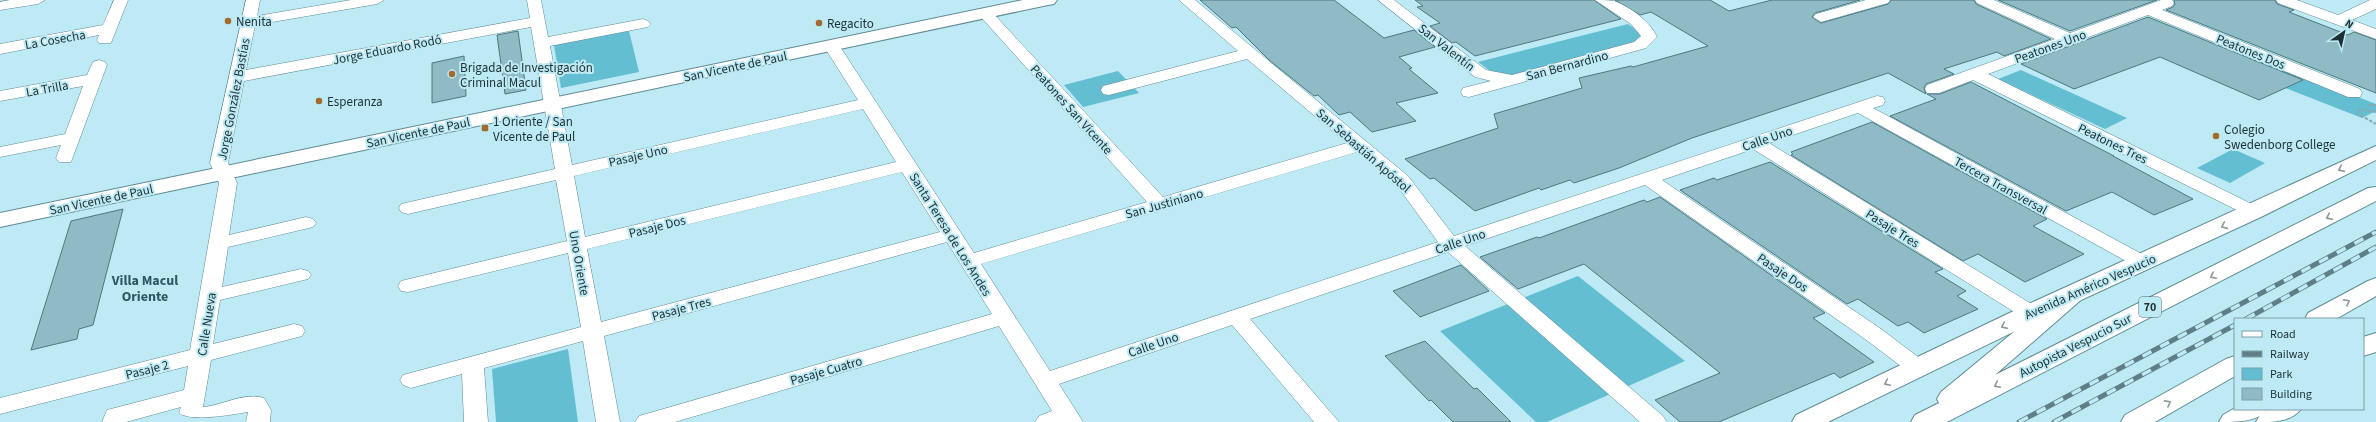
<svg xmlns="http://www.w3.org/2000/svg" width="2376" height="422" viewBox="0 0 2376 422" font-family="'Source Sans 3',sans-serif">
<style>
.green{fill:#63bed1}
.building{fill:#8ebbc5;stroke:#4d7881}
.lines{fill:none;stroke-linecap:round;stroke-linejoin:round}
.minor-casing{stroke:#5f8a93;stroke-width:1}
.tertiary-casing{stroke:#5f8a93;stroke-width:2}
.primary-casing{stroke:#5f8a93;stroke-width:2}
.motorway-casing{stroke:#5f8a93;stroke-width:2}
.path{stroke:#86aab2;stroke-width:2;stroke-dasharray:3.5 1.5;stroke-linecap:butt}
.minor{fill:#fff;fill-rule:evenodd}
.tertiary{fill:#fff;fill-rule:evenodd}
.primary{fill:#fff;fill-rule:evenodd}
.motorway{fill:#fff;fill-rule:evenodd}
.rail-casing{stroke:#607e85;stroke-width:5}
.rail{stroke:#bdeaf5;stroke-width:3.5;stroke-dasharray:10;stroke-linecap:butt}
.oneway{stroke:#8e989a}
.poi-dot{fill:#a4692b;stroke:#bdeaf5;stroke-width:1.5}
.labels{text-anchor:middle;stroke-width:4;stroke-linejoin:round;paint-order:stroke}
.shield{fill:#bdeaf5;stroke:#4e686e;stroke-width:1}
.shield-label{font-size:12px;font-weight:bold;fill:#1e3034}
.poi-label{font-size:13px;fill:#1e3034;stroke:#bdeaf5;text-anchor:start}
.street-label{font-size:13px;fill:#1e3034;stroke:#bdeaf5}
.neighbourhood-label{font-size:14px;font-weight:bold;fill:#2f5962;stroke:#bdeaf5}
</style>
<rect width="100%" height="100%" fill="#bdeaf5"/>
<g class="green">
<path d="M1628,24L1642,34V41L1514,76L1493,73L1478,62Z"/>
<path d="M629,31L639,72L561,88L554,45Z"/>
<path d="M2239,51L2376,104V111L2362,118L2216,61Z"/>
<path d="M2021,70L2127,118L2105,129L1998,79Z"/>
<path d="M1118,71L1139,93L1083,107L1064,85Z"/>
<path d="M2233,149L2265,163L2230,183L2197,168Z"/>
<path d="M1578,276L1685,361L1547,422H1536L1440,331Z"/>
<path d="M568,349L578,422H496L492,369Z"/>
</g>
<g class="building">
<path d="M1200,0H1334L1384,38L1414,30L1435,47L1399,57L1412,68L1409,69L1438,93L1396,103L1416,121L1372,132L1350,112L1339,115L1318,95L1314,96L1269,60L1236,27L1232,28Z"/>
<path d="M1415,0H1594L1621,19L1475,56L1456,42L1452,43L1430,26L1440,23L1417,7L1423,6Z"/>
<path d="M1615,0H1710L1729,11L1772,0H1860L1815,13L1812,17L1821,23L1888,4L1891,0H1974L1976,4L2051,39L2004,56L1997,52L1944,69L1954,74L1926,84L1924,88L1926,94L1888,73L1692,138L1619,168L1574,183L1570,180L1541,190L1539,188L1475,211L1434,178L1430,179L1405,159L1498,128L1494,114L1582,88L1579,78L1631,66L1633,67L1708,46L1651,12L1640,15Z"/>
<path d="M1998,0H2157L2070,31Z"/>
<path d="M2174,0H2275L2277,4L2294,10L2289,12L2348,35L2354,32L2376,40V93L2166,10L2173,7L2175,4Z"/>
<path d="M2148,17L2303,80L2259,100L2160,57L2074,89L2021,64Z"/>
<path d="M518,31L526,90L505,94L497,35Z"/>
<path d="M464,56L466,96L432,103V63Z"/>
<path d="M1971,82L2114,156H2113L2193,199L2154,215L2112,192L2066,211L1890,116L1936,99L1927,94H1940Z"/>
<path d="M1872,122L2047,219L2033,226L2084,254L2025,282L1978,254L1963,261L1791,155L1793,154L1791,152Z"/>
<path d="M1770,162L1943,269L1935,272L1966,291L1957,296L1978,309L1924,333L1908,322L1898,326L1858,299L1847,304L1680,190L1714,178L1717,180Z"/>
<path d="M1660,197L1825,313L1813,318L1874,362L1840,378L1834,373L1719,422H1680L1655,400L1720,373L1584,264L1518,289L1480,257L1537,237L1539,238L1644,200L1647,202Z"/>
<path d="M123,209L93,325L79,329L77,339L31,350L71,221Z"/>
<path d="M1461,265L1489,291L1420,317L1393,291Z"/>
<path d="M1425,341L1474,389L1477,388L1511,422H1453L1431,400L1429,401L1385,356Z"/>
</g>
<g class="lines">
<g class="minor-casing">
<g id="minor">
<path d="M10,0H45L38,4L0,10V2Z"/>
<path d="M114,0H128L111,43H99L97,40L99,35L0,54V44L103,25Z"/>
<path d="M246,0H260L257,16L351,0H384L377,4L255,25L246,70L530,18L527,0H541L548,37L643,19L648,21L651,24L648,27L550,46L572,165L858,100L823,45L825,42H837L974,253L1147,202L980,16L977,13L980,10H990L1163,197L1347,143L1247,59L1109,95L1103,94L1101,90L1103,86L1238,51L1179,0H1195L1408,176L1454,236L1877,96L1883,97L1885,101L1883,105L1873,108L2149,258L2152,262L2149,266L2142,268L2135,266L1858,113L1769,143L2038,308L2042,313L2038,318L2031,320L2024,318L1753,149L1662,180L1881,329L1926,363L1929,368L1926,373L1918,376L1910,373L1865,339L1645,185L1465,246L1663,416L1667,422H1640L1448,252L1250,319L1339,422H1314L1232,325L1059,384L1083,422H1035L1039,416L1052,411L999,326L675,422H635L639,416L992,314L947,242L604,336L620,422H596L583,341L484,368L488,422H464L462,374L411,388L403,385L400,380L403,375L581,327L568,253L408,292L401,291L398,286L401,281L567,241L556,180L408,214L401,212L399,208L401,204L555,169L531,27L244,81L228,163L237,183L229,235L306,217L313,219L316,223L313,227L228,247L222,287L301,269L308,271L311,275L308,279L220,300L213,344L294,324L302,326L305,331L302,336L211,360L203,407C224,405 243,392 264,398L271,410L270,422H246L248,412C229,415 192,422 179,413L181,407L126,422H102L107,410L184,390L188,366L0,414V398L190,350L219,183L210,163ZM863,109L896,162L585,237L574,176ZM1357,152L1396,184L1438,242L1050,371L981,264ZM902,172L940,232L601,322L587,249Z"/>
<path d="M1378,0H1394L1486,70L1512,75L1634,42L1641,36L1631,24L1595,0C1600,0 1608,0 1614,1C1630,7 1650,21 1657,37L1646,48L1469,97L1463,96L1461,92L1463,88L1491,81L1475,77Z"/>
<path d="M1866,0H1890L1888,3L1821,22L1813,17L1816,14Z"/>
<path d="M1975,0H1994L2070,33L2161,0H2172L2174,3L2172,6L2162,10L2360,89L2362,93L2360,97H2348L2148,15L1988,74L2260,208L2263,212L2260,216L2253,218L1973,80L1939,93H1927L1925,89L1927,85L2055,39L1977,3Z"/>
<path d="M2276,0H2297L2338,15L2370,0H2376V9L2352,20L2376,29V39L2278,3Z"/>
<path d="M99,60L105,62L107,65L71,162H59L56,158L61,145L0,157V147L65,134L83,86L0,101V91L87,75L93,62Z"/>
</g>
</g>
<g class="tertiary-casing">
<path id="tertiary" d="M1023,0H1057L1054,4L1048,5L0,227V213Z"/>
</g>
<g class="primary-casing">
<g id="primary">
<path d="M2376,146V160L2261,217L2040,319L1828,422H1792L1796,415L2022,307Z"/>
<path d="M2376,333V352L2363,356V337Z"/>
<path d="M2269,409H2301C2291,422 2273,422 2256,422L2260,415Z"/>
</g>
</g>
<g class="motorway-casing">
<g id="motorway">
<path d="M2376,187V201L1947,422H1911L1915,415L1939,403L1937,399L1941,392L2066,289L2074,286L2082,289L2086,294L2082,299L1995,375L2368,188Z"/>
<path d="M2376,278V296L2336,319H2305L2308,313L2368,281Z"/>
<path d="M2235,356V376L2155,422H2121L2125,415L2226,359Z"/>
<path d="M2235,408V409H2268C2258,422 2237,422 2219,422L2223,415Z"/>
</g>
</g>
<g class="path">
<path d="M2368,105H2376"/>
<path d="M2376,112L2361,109L2357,113L2376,124"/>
</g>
<use href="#minor" class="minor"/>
<use href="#tertiary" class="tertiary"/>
<use href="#primary" class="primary"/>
<use href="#motorway" class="motorway"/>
<g class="rail-casing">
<g id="rail">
<path d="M2246,319L2376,247"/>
<path d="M2019,422L2376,232"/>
<path d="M2054,422L2235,325"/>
</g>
</g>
<use href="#rail" class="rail"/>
</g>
<defs><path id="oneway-chevron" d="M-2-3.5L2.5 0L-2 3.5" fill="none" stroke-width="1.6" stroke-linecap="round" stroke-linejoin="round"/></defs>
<g class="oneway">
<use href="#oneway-chevron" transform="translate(2341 169) rotate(154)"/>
<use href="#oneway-chevron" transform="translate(2329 217) rotate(153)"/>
<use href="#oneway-chevron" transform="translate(2224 226) rotate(156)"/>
<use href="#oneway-chevron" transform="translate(2213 276) rotate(153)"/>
<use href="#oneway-chevron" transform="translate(2347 302) rotate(-29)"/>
<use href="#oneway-chevron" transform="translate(2004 326) rotate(154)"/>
<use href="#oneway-chevron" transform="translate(1887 383) rotate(154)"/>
<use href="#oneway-chevron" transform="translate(1997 385) rotate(153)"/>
<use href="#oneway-chevron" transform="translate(2168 403) rotate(-29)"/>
</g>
<g class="poi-dot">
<circle cx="228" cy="21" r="4"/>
<circle cx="819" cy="23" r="4"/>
<circle cx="452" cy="74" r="4"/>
<circle cx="319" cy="101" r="4"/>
<rect x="481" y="124" width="8" height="8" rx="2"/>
<circle cx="2216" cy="136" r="4"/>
</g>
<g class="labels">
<rect class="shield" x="2139" y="297" width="22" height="20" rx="3"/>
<g class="shield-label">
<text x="2150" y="311">70</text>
</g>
<g class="poi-label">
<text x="236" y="26">Nenita</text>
<text x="827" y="28">Regacito</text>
<text x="460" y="72">Brigada de Investigación<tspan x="460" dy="15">Criminal Macul</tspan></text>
<text x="327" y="106">Esperanza</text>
<text x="493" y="126">1 Oriente / San<tspan x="493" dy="15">Vicente de Paul</tspan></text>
<text x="2224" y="134">Colegio<tspan x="2224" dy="15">Swedenborg College</tspan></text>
</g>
<g class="street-label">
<text transform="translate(55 39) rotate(-10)" y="5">La Cosecha</text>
<text transform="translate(2050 46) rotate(-20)" y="5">Peatones Uno</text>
<text transform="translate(1447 47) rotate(38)" y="5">San Valentín</text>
<text transform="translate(387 49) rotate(-11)" y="5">Jorge Eduardo Rodó</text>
<text transform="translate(2251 51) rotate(22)" y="5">Peatones Dos</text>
<text transform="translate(1567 65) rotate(-15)" y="5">San Bernardino</text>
<text transform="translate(735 66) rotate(-12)" y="5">San Vicente de Paul</text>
<text transform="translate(47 88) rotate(-10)" y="5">La Trilla</text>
<text transform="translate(233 99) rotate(-79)" y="5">Jorge González Bastías</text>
<text transform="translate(1072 109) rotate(48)" y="5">Peatones San Vicente</text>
<text transform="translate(418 132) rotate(-12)" y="5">San Vicente de Paul</text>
<text transform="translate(1767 138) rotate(-19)" y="5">Calle Uno</text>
<text transform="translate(2113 143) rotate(26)" y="5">Peatones Tres</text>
<text transform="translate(1364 150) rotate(41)" y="5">San Sebastián Apóstol</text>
<text transform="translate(638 155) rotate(-13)" y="5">Pasaje Uno</text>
<text transform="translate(2001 185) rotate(29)" y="5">Tercera Transversal</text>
<text transform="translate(101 199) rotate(-12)" y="5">San Vicente de Paul</text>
<text transform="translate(1164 203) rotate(-16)" y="5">San Justiniano</text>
<text transform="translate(657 226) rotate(-14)" y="5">Pasaje Dos</text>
<text transform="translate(1893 228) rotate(32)" y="5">Pasaje Tres</text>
<text transform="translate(951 234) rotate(58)" y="5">Santa Teresa de Los Andes</text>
<text transform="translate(1460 241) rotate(-19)" y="5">Calle Uno</text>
<text transform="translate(580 263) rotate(80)" y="5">Uno Oriente</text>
<text transform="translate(1783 272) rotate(34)" y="5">Pasaje Dos</text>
<text transform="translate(2090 286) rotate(-24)" y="5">Avenida Américo Vespucio</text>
<text transform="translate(681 308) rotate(-15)" y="5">Pasaje Tres</text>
<text transform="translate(206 324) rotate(-81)" y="5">Calle Nueva</text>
<text transform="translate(1153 344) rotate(-19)" y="5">Calle Uno</text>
<text transform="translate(2075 345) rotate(-27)" y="5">Autopista Vespucio Sur</text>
<text transform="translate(147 369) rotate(-14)" y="5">Pasaje 2</text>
<text transform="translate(826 370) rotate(-16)" y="5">Pasaje Cuatro</text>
</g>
<g class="neighbourhood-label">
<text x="145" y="285">Villa Macul<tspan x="145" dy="16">Oriente</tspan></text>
</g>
</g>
<rect x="2234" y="318" width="130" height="92" fill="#bdeaf5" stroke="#7da0a8"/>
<rect x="2242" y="331" width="20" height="6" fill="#ffffff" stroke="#7da0a8"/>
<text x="2270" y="338" font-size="12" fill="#1e3034">Road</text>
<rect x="2242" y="351" width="20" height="6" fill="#607e85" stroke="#7da0a8"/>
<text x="2270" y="358" font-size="12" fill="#1e3034">Railway</text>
<rect x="2242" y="368" width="20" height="12" fill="#63bed1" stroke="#7da0a8"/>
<text x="2270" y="378" font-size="12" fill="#1e3034">Park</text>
<rect x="2242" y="388" width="20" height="12" fill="#8ebbc5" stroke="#7da0a8"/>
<text x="2270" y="398" font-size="12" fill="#1e3034">Building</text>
<g transform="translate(2344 32) rotate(34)" stroke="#bdeaf5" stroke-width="3" paint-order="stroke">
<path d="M0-3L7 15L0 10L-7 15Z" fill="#1e3034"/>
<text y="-6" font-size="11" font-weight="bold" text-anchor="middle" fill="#1e3034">N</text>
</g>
</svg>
